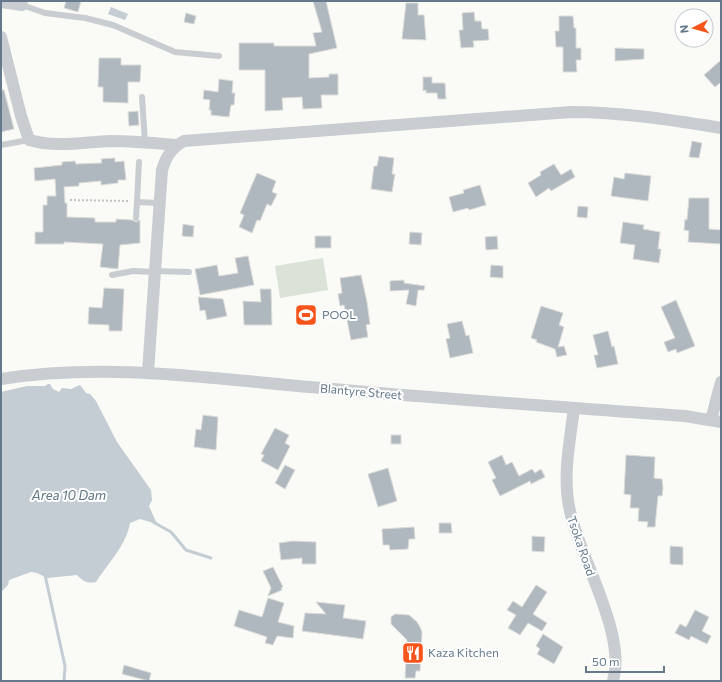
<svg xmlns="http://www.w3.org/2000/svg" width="722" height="682" viewBox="0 0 722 682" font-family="Commissioner,sans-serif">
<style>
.pitch{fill:#dbe2d8}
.water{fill:#c3cdd3}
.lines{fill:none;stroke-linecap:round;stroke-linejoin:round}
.stream{stroke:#c3cdd3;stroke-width:3}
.building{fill:#afb8bf;stroke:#dcdcd9}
.path{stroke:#c0c3c5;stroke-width:2;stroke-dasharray:2 2;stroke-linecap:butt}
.service{stroke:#c9cdd1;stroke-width:6}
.minor{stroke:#c9cdd1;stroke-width:12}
.labels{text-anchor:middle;stroke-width:4;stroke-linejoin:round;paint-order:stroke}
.poi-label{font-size:12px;fill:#65798b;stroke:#fff;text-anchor:start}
.street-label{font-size:12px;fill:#65798b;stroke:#fff}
.water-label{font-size:13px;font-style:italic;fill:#5d757e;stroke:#fff}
</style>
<rect width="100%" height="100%" fill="#fafaf7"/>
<path class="pitch" d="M323,258L328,290L280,298L275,266Z"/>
<g class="water">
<path d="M111,7L128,14L125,20L108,14Z"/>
<path d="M314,309L315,318L298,320L296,312Z"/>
<path d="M48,384H50L53,389L59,392L62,388L71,389L80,385L86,393L90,394L96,401L117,442L151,490L152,500L149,506L157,524L140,519L130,523C126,546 108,563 96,582C87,584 83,581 77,575L47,578L37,573L31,572L9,580L8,585L1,592V392L27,386H45Z"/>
</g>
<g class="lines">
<g class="stream">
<path d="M153,522L171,532L186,550L211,558"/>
<path d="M45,575L65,666L64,681"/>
</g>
</g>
<g class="building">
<path d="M66,1H81L78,12L64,8Z"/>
<path d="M313,1H326L337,48L309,54V78L329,77V74H338V95H321L322,108L303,109L302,97L282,98L283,110L265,111V70H239V43H274V46H316L313,33L322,32Z"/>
<path d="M406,3H418V15H424L426,40L402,39Z"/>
<path d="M474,12L475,21H481L482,29H488L489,40L473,41L474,47L461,48L459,30H463L462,13Z"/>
<path d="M186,13L196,16L194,24L184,22Z"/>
<path d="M559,16H573L574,28H576V48H581V60H576L577,72H563V47H556L555,31H559Z"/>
<path d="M615,48L644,49V59L615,61Z"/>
<path d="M99,58H121V65H141L140,82H128V103L103,102V87H98Z"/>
<path d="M721,60V82L715,87L704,75Z"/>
<path d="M423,77H432V83H445L446,99H438L437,93H426V90L423,91Z"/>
<path d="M219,79L233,81L232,93H235L234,105H231L229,117L211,115V110H209L210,100L203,99L204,90L218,92Z"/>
<path d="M1,90H4L14,129L1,132Z"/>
<path d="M138,111L139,125L129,126L128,112Z"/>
<path d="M692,141L702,143L699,158L689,157Z"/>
<path d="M379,156L394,158L392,174H395L392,192L371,189L374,166H377Z"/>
<path d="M115,158V162L124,161L126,180H118V183L101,185V181L79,183V186L64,187L65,203H67V217L95,218V222H116V219L132,220L136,222L140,220V243L120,245L118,269L100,267L103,244L64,242V244H35V232H43V205H47V196H56L55,179L35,181L34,168L62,165V162L75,161L76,164L102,163L101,159Z"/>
<path d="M554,164L561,175L571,169L575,177L551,191L549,188L536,197L528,183L541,175L540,172Z"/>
<path d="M257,173L276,181L272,192L277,194L271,206L267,204L260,221L257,220L252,233L239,227L244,215L240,213Z"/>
<path d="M625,173L651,176L648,201L611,196L614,177L624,179Z"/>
<path d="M480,185L486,205L469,210L468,208L453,212L449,197L464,193L463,190Z"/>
<path d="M689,198H709V229L721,230V244L688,242L689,231L684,230L685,219L687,220Z"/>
<path d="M578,206L588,207L587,218L577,217Z"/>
<path d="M623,222L644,225L643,229L660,232L658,249H661L659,263L633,259L635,245L620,243Z"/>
<path d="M183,224L194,226L193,237L182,236Z"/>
<path d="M410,232L422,233L421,245L409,244Z"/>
<rect x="315" y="236" width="16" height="12"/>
<path d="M497,236L498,249L486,250L485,237Z"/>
<path d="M248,256L254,285L200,295L195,269L217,265L219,276L238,273L235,258Z"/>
<path d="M491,265L503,266V278L490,277Z"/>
<path d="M361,275L367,302L370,324L366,325L368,337L351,340L344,305L340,306L338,294L342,293L340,278Z"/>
<path d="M404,280V283L425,286L424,290H418L416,306L406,304L409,290L390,291V281Z"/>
<path d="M104,288L124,289L122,331H109V325L88,324L89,307L102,308Z"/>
<path d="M260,289H271L272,325H244L243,301L261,302Z"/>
<path d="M198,297L223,299L227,316L207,320L205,310L200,311Z"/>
<path d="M676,300L695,346L677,353L676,349L668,352L664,342L675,338L661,307Z"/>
<path d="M541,306L563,313L559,325L564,327L558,347L564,346L567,355L557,357L555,349L536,342L537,340L531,338Z"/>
<path d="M462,321L466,336L469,335L473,353L450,358L446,339L450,338L447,324Z"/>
<path d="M608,331L612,347L614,346L618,364L597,368L594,355H598L593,335Z"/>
<path d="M203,415L218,417L216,450L194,447L196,429L201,430Z"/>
<path d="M275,428L289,435L285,443L290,446L278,470L261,461L264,455L261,454Z"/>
<rect x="391" y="435" width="10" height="9"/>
<path d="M502,455L506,465L512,462L519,476L532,469L535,473L541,469L545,477L531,484L530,481L500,496L492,480L496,478L488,462Z"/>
<path d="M626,455L655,457L654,478L662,479L663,488L662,496H658L655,527H647L648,522L638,521L639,508H630L631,495L624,494Z"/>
<path d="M285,465L295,470L285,489L275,483Z"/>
<path d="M388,468L397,501L378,507L368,474Z"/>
<path d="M439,523H451L452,533H439Z"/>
<path d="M414,527L415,539H409L408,549L390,550L389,545H383L382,529Z"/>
<path d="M532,536L545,537L544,552L532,551Z"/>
<path d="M293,541L316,542V564H302V558L281,560L279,543Z"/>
<path d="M670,546L683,547V565L670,564Z"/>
<path d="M273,567L283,587L281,588L282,590L268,596L271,588L263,571Z"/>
<path d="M536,585L547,592L533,614L547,623L542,631L528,623L520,635L508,628L516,615L507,610L513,601L522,607Z"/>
<path d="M268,598L284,603L278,622L294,626L293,638L277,636L273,645L265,643L267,637L234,626L239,610L262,617Z"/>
<path d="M316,602L345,605L343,618L366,621L363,639L302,631L305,613L326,614Z"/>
<path d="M695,610L709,617L702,631L711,636L707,644L691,636L689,640L675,633L680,624L686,627Z"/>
<path d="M395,614L409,615L417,622L420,627L422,632L420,671H416L415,678H405L407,640L391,624V617Z"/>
<path d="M543,634L563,647L554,664L537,654L540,649L536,646Z"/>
<path d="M124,665L151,673L149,681L122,674Z"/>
</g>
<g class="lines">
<path class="path" d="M70,200L130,201"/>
<g class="service">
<path d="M22,5L45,13L85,18L113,25L175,52L219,56"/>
<path d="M142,97L145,142"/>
<path d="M1,145L29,140"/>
<path d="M139,162L137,202L158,203"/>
<path d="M136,218L137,202"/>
<path d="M154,271L189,272"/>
<path d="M112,275L133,271L154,272"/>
</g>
<g class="minor">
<path d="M1,2L22,5"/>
<path d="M1,37L21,116L29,140C57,148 83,142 111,141C133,141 154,143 176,145"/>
<path d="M148,372L162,170C166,157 171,148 184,141L571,112C622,112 671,120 721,128"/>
<path d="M1,379C108,362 214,379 321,388C442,399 564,407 685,416L721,422"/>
<path d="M574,408C570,441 562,477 570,511C580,559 627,634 613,681"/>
<path d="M711,420L721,382"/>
</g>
</g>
<defs>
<g id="stadium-square" transform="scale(1.15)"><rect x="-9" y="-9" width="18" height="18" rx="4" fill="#f6541b" stroke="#fff"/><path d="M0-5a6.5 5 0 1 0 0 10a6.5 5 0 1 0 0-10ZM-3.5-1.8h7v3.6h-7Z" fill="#fff"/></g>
<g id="restaurant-square" transform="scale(1.15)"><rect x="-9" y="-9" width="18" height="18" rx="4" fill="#f6541b" stroke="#fff"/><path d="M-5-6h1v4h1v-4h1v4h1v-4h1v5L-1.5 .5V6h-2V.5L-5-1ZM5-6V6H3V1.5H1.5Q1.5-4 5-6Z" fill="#fff"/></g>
</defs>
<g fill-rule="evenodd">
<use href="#stadium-square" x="306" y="315"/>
<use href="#restaurant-square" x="413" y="653"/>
</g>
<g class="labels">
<g class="poi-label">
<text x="322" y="319">POOL</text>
<text x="428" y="657">Kaza Kitchen</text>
</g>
<g class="street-label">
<text transform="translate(361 392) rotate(5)" y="4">Blantyre Street</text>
<text transform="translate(581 546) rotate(71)" y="4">Tsoka Road</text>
</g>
<g class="water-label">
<text x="69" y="500">Area 10 Dam</text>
</g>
</g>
<rect width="722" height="682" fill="none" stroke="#65798b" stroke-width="4"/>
<g transform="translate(694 28) rotate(264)"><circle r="19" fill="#ffffff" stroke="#c1c9d1"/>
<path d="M0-3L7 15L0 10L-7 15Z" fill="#f6541b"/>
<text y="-6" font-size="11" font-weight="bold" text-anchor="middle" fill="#65798b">N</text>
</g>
<path d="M586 666v6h78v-6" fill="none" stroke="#65798b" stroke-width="2"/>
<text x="592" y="666" font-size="12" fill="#65798b" stroke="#ffffff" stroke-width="3" paint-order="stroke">50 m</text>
</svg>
